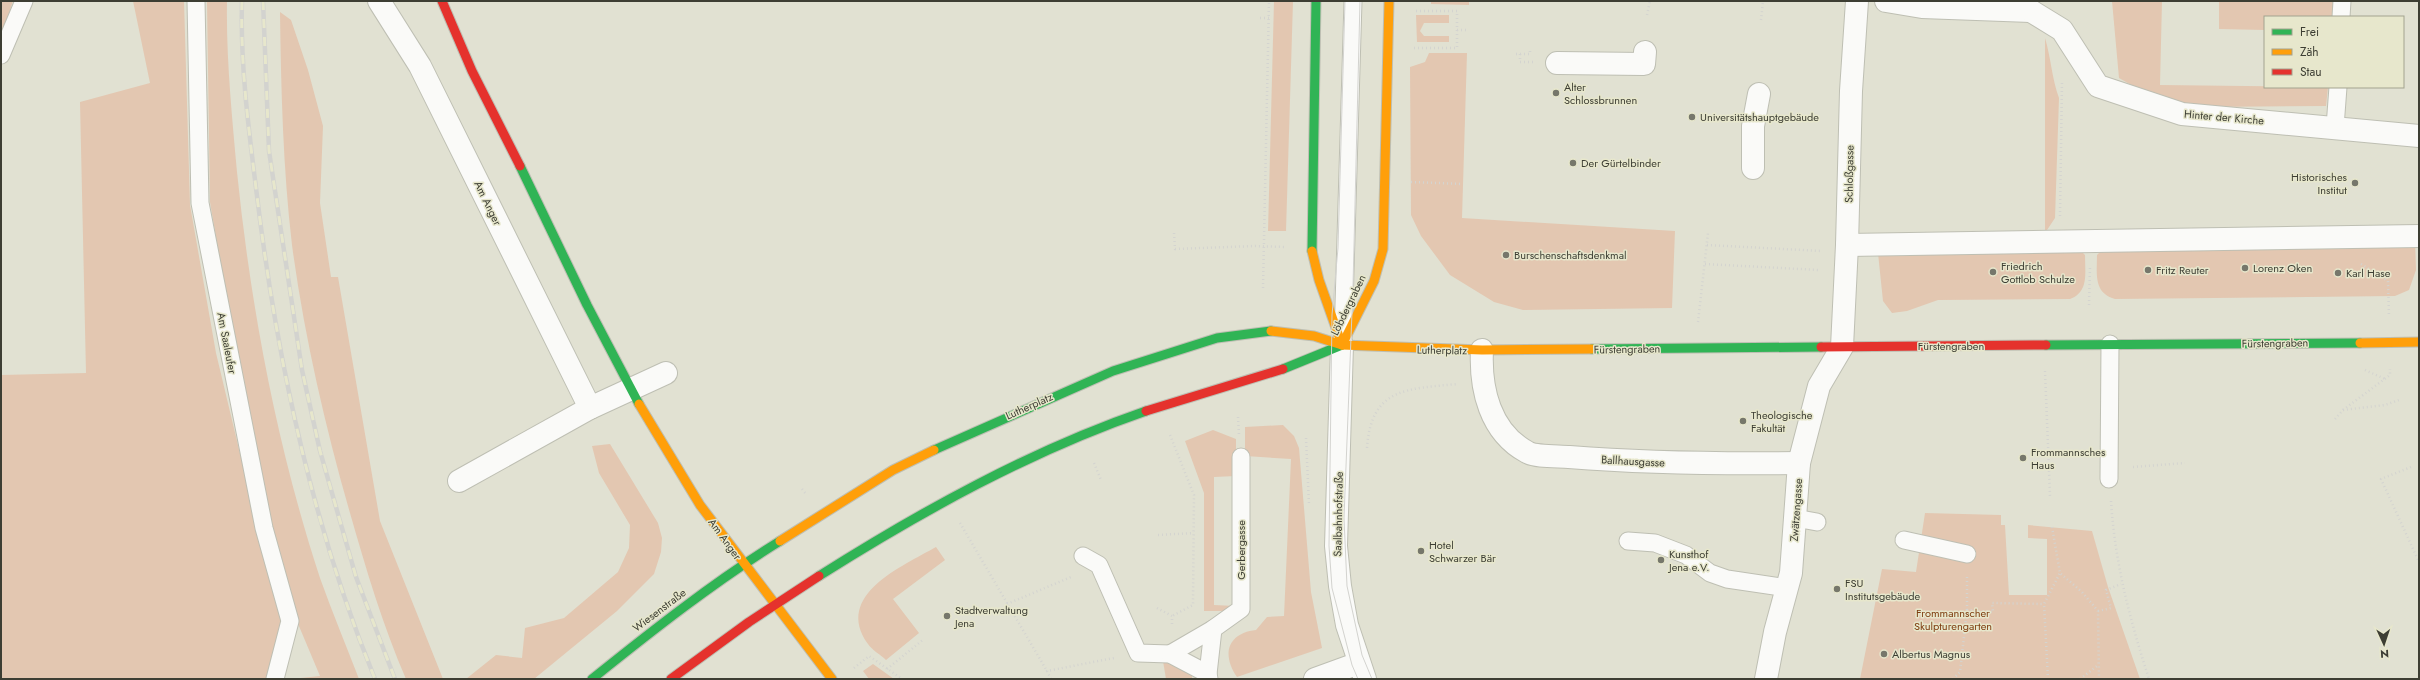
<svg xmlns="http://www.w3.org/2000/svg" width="2420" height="680" viewBox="0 0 2420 680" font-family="Jost,sans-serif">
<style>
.green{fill:#e3c7b1}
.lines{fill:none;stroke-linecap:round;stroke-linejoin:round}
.lane-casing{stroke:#bebfb3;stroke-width:19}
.street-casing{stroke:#bebfb3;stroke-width:24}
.fast-casing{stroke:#bebfb3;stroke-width:11}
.slow-casing{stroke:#bebfb3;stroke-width:11}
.jam-casing{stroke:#bebfb3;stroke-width:11}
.path{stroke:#d4d4d0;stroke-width:2.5;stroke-dasharray:1 3;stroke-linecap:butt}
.lane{stroke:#fafaf8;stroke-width:17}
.street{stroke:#fafaf8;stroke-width:22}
.fast{stroke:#30b455;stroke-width:9}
.slow{stroke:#ff9f0a;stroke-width:9}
.jam{stroke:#e5322d;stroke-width:9}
.tram{stroke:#d3d3cf;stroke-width:1}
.rail-casing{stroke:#d3d3cf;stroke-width:4.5}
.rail{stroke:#e7e7cc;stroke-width:3;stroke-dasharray:9;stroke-linecap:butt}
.poi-dot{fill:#76776b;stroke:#e7e7cc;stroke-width:1.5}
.labels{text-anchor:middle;stroke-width:3;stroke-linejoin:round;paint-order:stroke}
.poi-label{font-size:11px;fill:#3d3e33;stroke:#e7e7cc;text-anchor:start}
.street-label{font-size:11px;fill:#3d3e33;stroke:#e7e7cc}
.park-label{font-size:11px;fill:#7e3c0e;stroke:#e7e7cc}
</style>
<rect width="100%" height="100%" fill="#e1e1d2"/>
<g class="green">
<path d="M1,1H13L1,38Z"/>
<path d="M133,1H184L190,205L216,353L258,529L283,621L268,679H1V375L86,373L80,102L150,83Z"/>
<path d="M207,1H227C226,58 232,115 237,172C251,309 277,447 320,578C332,612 346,645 359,679H291L320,676L296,619L270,526L235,349L210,202Z"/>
<path d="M1274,1H1293L1286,231H1268Z"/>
<path d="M1431,1H1469V5L1431,4Z"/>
<path d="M2112,1H2162L2160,85L2328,87L2326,106L2200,107L2158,100L2119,78Z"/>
<path d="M2219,1H2335L2336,17H2265V30L2219,29Z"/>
<path d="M280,12L291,20L308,70L323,126L320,203L331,277H338L380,521L443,679H406C383,626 366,569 350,513C325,426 304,335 292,245C283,168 281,89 280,12Z"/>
<path d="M1416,15H1449V23H1424L1420,31L1424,36H1449V42H1417Z"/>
<path d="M2045,38C2051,58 2052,79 2059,98L2055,218L2045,233Z"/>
<path d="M1429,53H1467L1462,218L1675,231L1672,308L1523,310L1494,302L1450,275L1421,236L1411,215L1410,67L1425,62Z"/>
<path d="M2415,240L2416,270L2409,290L2395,296L2115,299C2093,293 2097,273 2097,255L2101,251Z"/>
<path d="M2082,252L2085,255C2085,273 2089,292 2070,299L1938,300L1907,311L1892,313L1883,301L1878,253Z"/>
<path d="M1283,425L1294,436L1299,448L1311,592L1322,648L1237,677C1221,654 1228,633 1256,630L1267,617L1284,616L1291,459L1245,456V427Z"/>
<path d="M1213,430L1236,439V476L1214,477V605L1235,606L1230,611H1204V493L1185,441Z"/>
<path d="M610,444L658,523L662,538L661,552L654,574L617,611L534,679H466L496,655L522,658L525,628L564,618L618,572L629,548L630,525L599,473L592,446Z"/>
<path d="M1925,513L2001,515V525H2005L2009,595H2047V539L2028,538V525L2092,531L2108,587L2140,679H1860L1882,569L1916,572Z"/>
<path d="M936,547L945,560L893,599L919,633L886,660C881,655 872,650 868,644C833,595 903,566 936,547Z"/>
<path d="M1163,661L1192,675V679H1166Z"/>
<path d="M873,664L894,679H869L863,671Z"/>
</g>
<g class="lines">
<g class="lane-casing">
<g id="lane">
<path d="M196,1L200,203L264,528L290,621L275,679"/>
<path d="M2341,17L2342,1"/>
<path d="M1,55L24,1"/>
<path d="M2335,127L2338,87"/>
<path d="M1343,339L1353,1"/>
<path d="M2109,479L2110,344"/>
<path d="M1795,518L1817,522"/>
<path d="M1904,540L1967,554"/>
<path d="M1628,541L1655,543L1686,555L1710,573L1727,579L1787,588"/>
<path d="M1083,556L1099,565L1138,653L1170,654L1208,674"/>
<path d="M1170,654L1213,629"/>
<path d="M1209,679L1208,674L1213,629L1241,609V457"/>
</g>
</g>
<g class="street-casing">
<g id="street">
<path d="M379,1L420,66L590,408"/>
<path d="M1886,1L1922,7L2031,11"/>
<path d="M2031,11L2062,30L2098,86L2182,114L2419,136"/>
<path d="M1557,63L1644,64L1645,52"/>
<path d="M1753,168V126L1759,94"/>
<path d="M1847,245L2419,236"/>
<path d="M1342,345L1336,546L1340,586L1347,625L1365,679"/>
<path d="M1482,350C1480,389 1490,432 1527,452C1535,457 1559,456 1569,457C1646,463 1722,464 1799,463"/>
<path d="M459,481L590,408L666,373"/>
<path d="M1315,679L1359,663"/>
<path d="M1766,679L1775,632L1791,573L1799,463L1819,386L1842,347L1847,245L1851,91L1857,1"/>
</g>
</g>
<g class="fast-casing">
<g id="fast">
<path d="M520,166L587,305L639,404"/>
<path d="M1312,251L1316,1"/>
<path d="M2046,345L2360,343"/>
<path d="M1592,349L1821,347"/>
<path d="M1283,369L1342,345"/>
<path d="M934,450L1113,371L1217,338L1271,331"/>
<path d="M819,576C922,511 1030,451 1146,411"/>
<path d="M592,679C653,630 714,582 780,541"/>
</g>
</g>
<g class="slow-casing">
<g id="slow">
<path d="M1312,251L1319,280L1342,345"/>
<path d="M1271,331L1314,336L1342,345L1482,350L1592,349"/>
<path d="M2360,343L2419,342"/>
<path d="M1342,345L1374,281L1383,249L1389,1"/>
<path d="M639,404L700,505L832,679"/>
<path d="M780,541L893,470L934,450"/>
</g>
</g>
<g class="jam-casing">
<g id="jam">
<path d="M442,1L472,71L520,166"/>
<path d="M1821,347L2046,345"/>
<path d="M1146,411L1283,369"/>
<path d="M671,679L749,622L819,576"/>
</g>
</g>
<g class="path">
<path d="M1647,15L1650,1"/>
<path d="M1260,18H1269"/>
<path d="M1761,20L1763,1"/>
<path d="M1457,30H1468"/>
<path d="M1414,48H1457V11H1416"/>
<path d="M1516,54H1520V62H1533"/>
<path d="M1520,54H1530V50"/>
<path d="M1411,182L1463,184"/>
<path d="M2060,216L2062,81"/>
<path d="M1174,233L1175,249L1255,246L1286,247"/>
<path d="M1707,245L1822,251"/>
<path d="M1705,264L1819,270"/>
<path d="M2361,264L2388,281L2389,316"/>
<path d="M1263,288L1269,1"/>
<path d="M2089,305L2090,267"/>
<path d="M1698,322L1708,233"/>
<path d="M2365,370L2385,379"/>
<path d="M2045,371L2050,496"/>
<path d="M2343,410L2390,375V369"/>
<path d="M1238,417L1239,435"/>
<path d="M2335,419L2343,410L2385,405L2399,400"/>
<path d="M1170,435L1194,495L1193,605L1172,616"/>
<path d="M1306,438L1309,504"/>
<path d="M1367,448C1371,387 1408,389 1457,384"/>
<path d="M1094,463L1101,480"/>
<path d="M2133,467L2185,463"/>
<path d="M2411,467L2381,479L2419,562"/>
<path d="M802,489L806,494"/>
<path d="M2111,501C2115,564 2130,620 2149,679"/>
<path d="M960,523L1047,671"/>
<path d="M2052,527L2060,573L2082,592L2098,611L2099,679"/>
<path d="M1158,535L1194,533"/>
<path d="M1007,604L1071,577"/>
<path d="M1157,608L1172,616V625"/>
<path d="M1967,610V576"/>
<path d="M2098,611L2111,608L2106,590L2121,584"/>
<path d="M854,668L869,656L902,679"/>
<path d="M887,669L924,639"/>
<path d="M1051,679L1047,671L1114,658"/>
<path d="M1953,679L1960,672L1967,610L1993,612L1992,603L2044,604"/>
<path d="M2048,679L2044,604L2060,573"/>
<path d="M2080,679L2097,666"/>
</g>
<use href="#lane" class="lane"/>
<use href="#street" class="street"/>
<use href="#fast" class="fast"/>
<use href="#slow" class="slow"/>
<use href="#jam" class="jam"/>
<g class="tram">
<path d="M1345,1L1338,248L1332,315L1329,546L1332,588L1352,665L1358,679"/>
<path d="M1360,1L1353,286L1344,518L1347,586L1362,655L1372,679"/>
</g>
<g class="rail-casing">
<g id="rail">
<path d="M242,1C240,65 249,132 257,196C277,361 312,525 375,679"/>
<path d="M263,1L269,151L302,370L320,451L356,577L395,679"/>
</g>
</g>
<use href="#rail" class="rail"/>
</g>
<g class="poi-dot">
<circle cx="1556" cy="93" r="4"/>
<circle cx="1692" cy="117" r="4"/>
<circle cx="1573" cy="163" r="4"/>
<circle cx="2355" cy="183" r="4"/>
<circle cx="1506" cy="255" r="4"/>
<circle cx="2245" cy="268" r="4"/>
<circle cx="2148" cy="270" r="4"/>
<circle cx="1993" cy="272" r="4"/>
<circle cx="2338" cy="273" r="4"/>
<circle cx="1743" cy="421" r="4"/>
<circle cx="2023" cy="458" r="4"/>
<circle cx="1421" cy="551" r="4"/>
<circle cx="1661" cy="560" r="4"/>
<circle cx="1837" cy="589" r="4"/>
<circle cx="947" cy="616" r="4"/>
<circle cx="1884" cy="654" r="4"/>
</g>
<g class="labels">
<g class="poi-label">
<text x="1564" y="91">Alter<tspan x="1564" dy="13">Schlossbrunnen</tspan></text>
<text x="1700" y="121">Universitätshauptgebäude</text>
<text x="1581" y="167">Der Gürtelbinder</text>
<text x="2347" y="181" text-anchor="end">Historisches<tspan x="2347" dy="13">Institut</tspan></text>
<text x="1514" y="259">Burschenschaftsdenkmal</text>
<text x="2001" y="270">Friedrich<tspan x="2001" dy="13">Gottlob Schulze</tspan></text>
<text x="2253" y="272">Lorenz Oken</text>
<text x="2156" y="274">Fritz Reuter</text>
<text x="2346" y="277">Karl Hase</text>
<text x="1751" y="419">Theologische<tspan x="1751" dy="13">Fakultät</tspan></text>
<text x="2031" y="456">Frommannsches<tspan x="2031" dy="13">Haus</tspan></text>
<text x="1429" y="549">Hotel<tspan x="1429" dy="13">Schwarzer Bär</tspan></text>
<text x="1669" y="558">Kunsthof<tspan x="1669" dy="13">Jena e.V.</tspan></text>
<text x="1845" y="587">FSU<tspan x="1845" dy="13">Institutsgebäude</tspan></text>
<text x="955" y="614">Stadtverwaltung<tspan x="955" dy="13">Jena</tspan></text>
<text x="1892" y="658">Albertus Magnus</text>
</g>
<g class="street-label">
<text transform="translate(2224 117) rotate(5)" y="4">Hinter der Kirche</text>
<text transform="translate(1849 174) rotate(-89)" y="4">Schloßgasse</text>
<text transform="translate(488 203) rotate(64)" y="4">Am Anger</text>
<text transform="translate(1348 305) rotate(-64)" y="4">Löbdergraben</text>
<text transform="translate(227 343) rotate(79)" y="4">Am Saaleufer</text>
<text transform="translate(2275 343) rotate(-1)" y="4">Fürstengraben</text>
<text x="1951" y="350">Fürstengraben</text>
<text transform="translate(1627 349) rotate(-1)" y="4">Fürstengraben</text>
<text transform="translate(1442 350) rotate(1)" y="4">Lutherplatz</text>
<text transform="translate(1029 406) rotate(-24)" y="4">Lutherplatz</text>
<text transform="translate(1633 461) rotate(3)" y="4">Ballhausgasse</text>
<text transform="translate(1796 510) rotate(-86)" y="4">Zwätzengasse</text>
<text transform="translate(1338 514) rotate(-89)" y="4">Saalbahnhofstraße</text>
<text transform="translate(725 539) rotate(54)" y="4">Am Anger</text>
<text transform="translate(1241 550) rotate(-90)" y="4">Gerbergasse</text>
<text transform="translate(659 610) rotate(-37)" y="4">Wiesenstraße</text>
</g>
<g class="park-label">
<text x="1953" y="617">Frommannscher<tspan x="1953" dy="13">Skulpturengarten</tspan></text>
</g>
</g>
<rect width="2420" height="680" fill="none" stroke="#3d3e33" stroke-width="4"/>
<rect x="2264" y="16" width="140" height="72" fill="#e7e7cc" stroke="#a3a38f"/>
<rect x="2272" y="29" width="20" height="6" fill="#30b455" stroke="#a3a38f"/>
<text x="2300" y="36" font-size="12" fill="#3d3e33">Frei</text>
<rect x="2272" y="49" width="20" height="6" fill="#ff9f0a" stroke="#a3a38f"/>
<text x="2300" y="56" font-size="12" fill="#3d3e33">Zäh</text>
<rect x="2272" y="69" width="20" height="6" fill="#e5322d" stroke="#a3a38f"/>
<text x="2300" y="76" font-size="12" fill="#3d3e33">Stau</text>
<g transform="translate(2384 644) rotate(177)" stroke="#e7e7cc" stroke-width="3" paint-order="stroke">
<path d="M0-3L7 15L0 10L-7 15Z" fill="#3d3e33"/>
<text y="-6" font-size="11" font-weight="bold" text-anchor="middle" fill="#3d3e33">N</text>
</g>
</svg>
